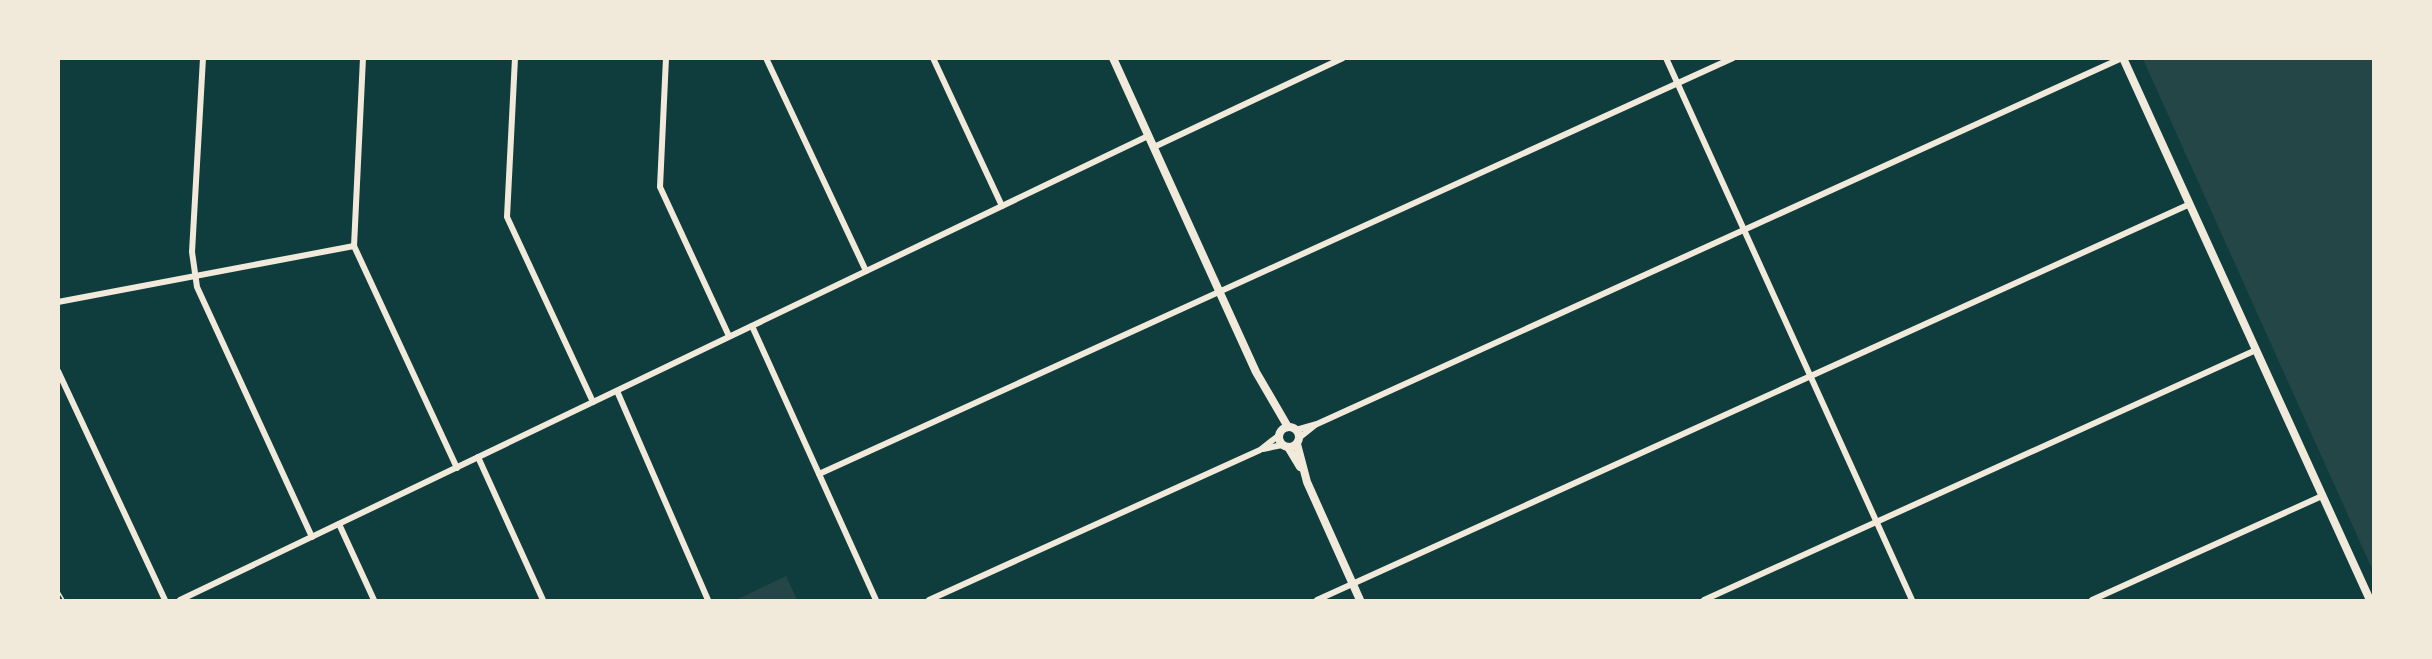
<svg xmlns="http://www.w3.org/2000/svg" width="2432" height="659" viewBox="0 0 2432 659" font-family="'Golos Text',sans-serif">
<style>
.green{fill:#244646}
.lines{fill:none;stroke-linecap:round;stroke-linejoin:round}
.path{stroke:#f1e9da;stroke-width:1.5}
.minor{stroke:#f1e9da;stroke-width:6}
.tertiary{stroke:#f1e9da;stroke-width:8}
</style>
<rect width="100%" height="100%" fill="#0f3d3e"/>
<g class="green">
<path d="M2143,59H2373V571L2343,504Z"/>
<path d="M786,576L797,600H736Z"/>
</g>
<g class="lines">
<path class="path" d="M58,590L64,600"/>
<g class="minor">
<path d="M203,58L192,252L197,287L312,537"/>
<path d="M363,58L354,246L457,468"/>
<path d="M515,58L507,217L593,402"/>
<path d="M666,58L660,187L729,336"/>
<path d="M766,58L866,271"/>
<path d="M933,58L1002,206"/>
<path d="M1666,58L1912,600"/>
<path d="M1154,147L1343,58"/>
<path d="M58,302L354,246"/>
<path d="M752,326L876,600"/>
<path d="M58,371L165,600"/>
<path d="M617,391L708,600"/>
<path d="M1296,430L1317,424L2122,58"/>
<path d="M1299,438L1314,426"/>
<path d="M1263,449L1282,445"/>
<path d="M478,457L543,600"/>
<path d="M819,474L1733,58"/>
<path d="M339,524L374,600"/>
<path d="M180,600L1148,136"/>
<path d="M929,600L1260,450L1278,436"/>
<path d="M1317,600L2190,204"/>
<path d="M1704,600L2256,350"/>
<path d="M2092,600L2322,496"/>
</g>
<g class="tertiary">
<path d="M1113,58L1256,372L1288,427"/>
<path d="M2123,58L2370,600"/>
<circle cx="1289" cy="437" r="10"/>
<path d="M1297,444L1307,482L1360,600"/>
<path d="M1288,447L1300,467"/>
</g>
</g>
<rect width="2432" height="659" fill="none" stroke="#f1e9da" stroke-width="120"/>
</svg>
